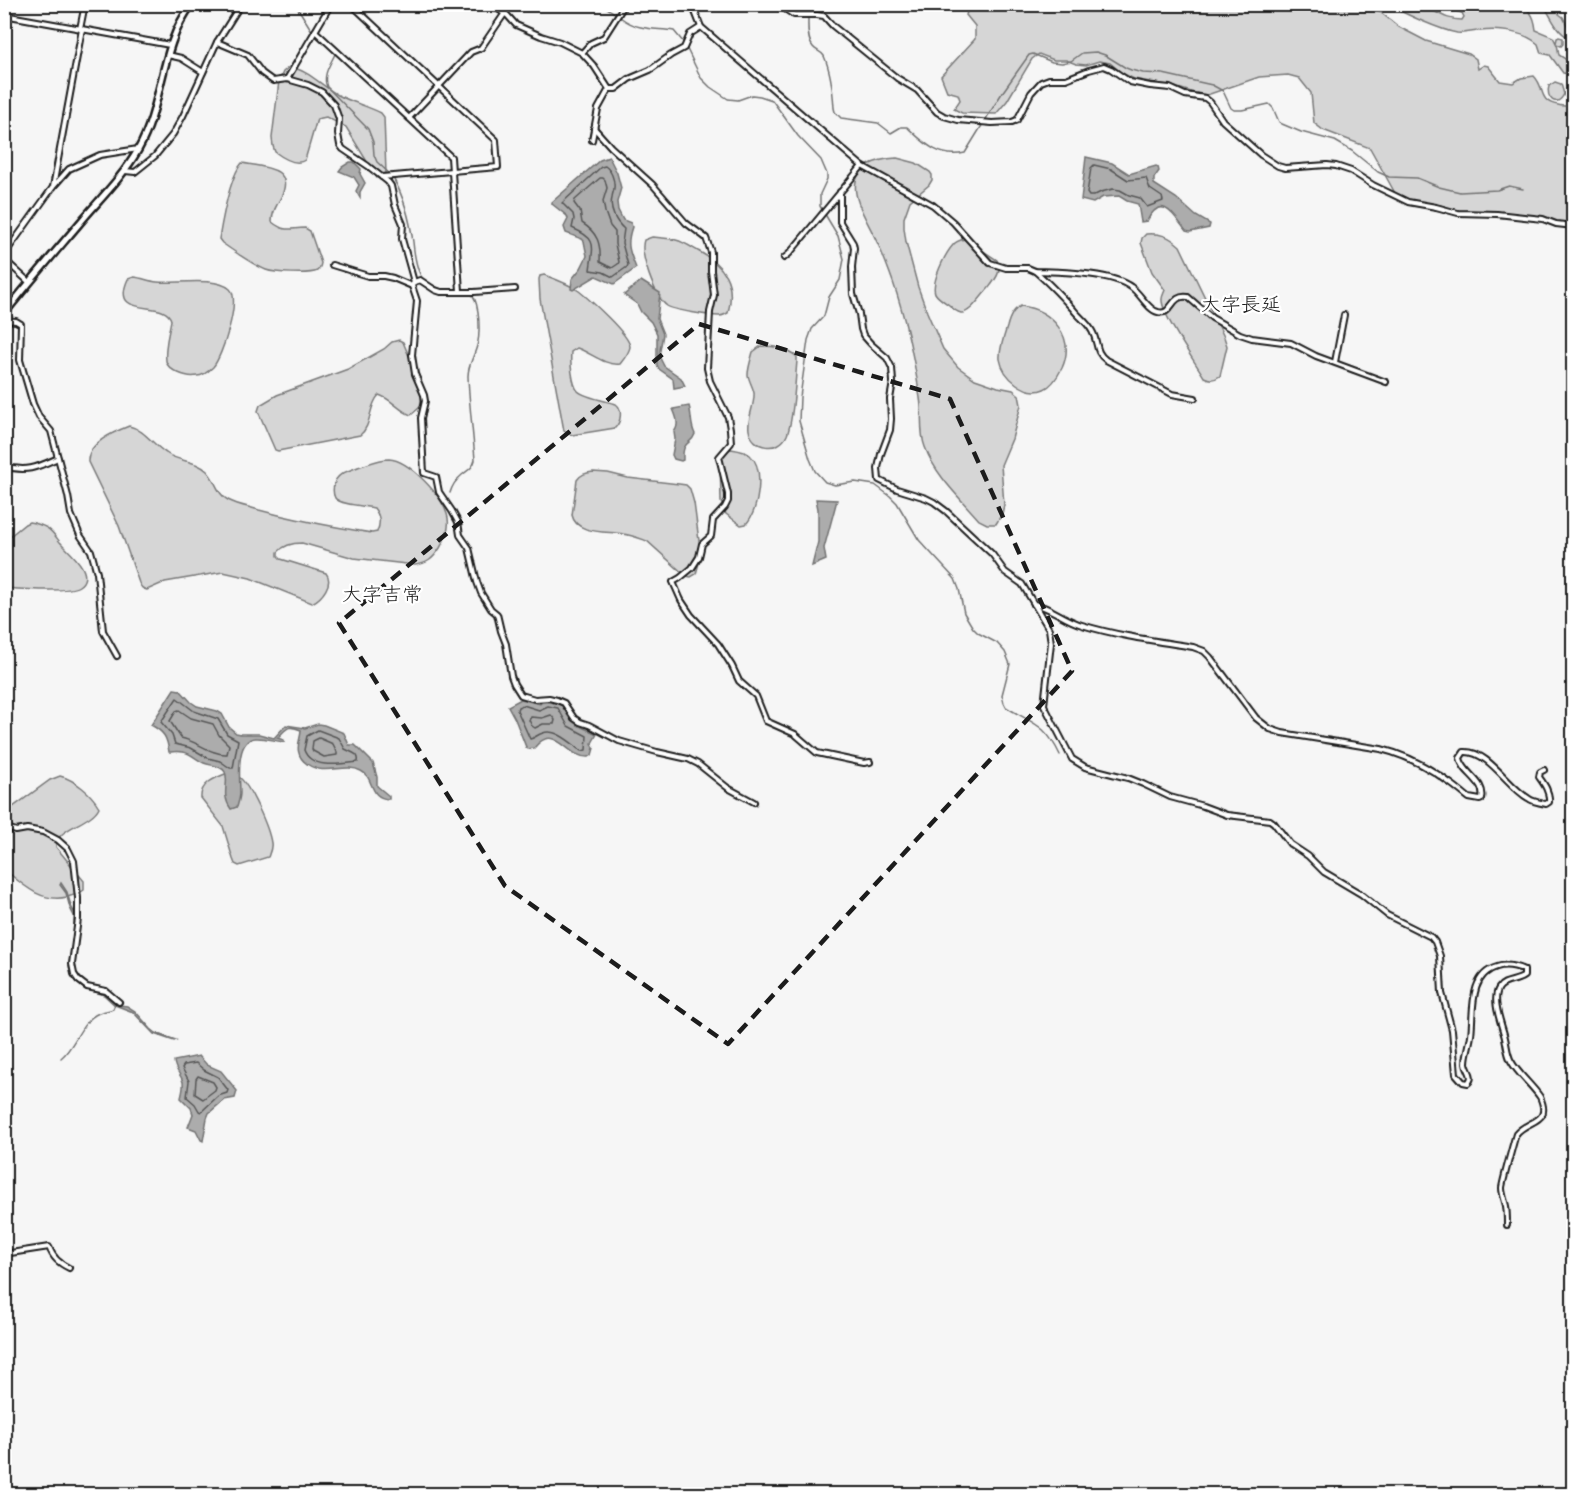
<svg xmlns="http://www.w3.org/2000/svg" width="1578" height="1499" viewBox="0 0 1578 1499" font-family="'Playpen Sans','Klee One',sans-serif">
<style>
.green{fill:#d6d6d6;stroke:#797979;stroke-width:1.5}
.water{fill:#acacac;stroke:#727272;stroke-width:1.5}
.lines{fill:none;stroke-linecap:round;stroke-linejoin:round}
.shore{stroke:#565656;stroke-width:1.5}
.stream{stroke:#727272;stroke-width:1.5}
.street-casing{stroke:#1c1c1c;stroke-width:8}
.secondary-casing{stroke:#1c1c1c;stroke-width:10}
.street{stroke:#fff;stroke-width:4}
.secondary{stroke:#fff;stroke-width:5}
.marked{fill:none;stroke:#1c1c1c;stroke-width:4.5;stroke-dasharray:12 8;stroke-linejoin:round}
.labels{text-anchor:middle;stroke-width:4.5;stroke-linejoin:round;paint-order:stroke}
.quarter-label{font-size:20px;fill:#1c1c1c;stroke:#fff}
</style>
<rect width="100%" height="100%" fill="#f6f6f6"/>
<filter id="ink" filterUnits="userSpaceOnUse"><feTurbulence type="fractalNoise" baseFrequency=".0167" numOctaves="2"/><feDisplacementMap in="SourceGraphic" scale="12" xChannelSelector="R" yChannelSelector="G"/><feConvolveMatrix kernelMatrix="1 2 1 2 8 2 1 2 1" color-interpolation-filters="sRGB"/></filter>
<g filter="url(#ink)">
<g class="green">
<path d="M1513,4C1530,9 1534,13 1536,30L1553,37L1556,43L1557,38L1559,37L1563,38V44L1561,46L1557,44L1559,55L1567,60L1572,67L1570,74L1563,73L1550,55L1541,53L1538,44C1523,31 1499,29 1480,31C1472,31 1466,34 1457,33C1440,30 1405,14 1389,5C1399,4 1410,3 1419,5C1436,9 1442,20 1462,20L1464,17L1462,13L1435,5Z"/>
<path d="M969,5H1377L1379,11L1399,27L1426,41L1469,54L1476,59L1478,69L1484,65L1488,66L1500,81L1513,83L1521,78L1534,76C1546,88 1537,101 1558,105C1564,107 1568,106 1573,105V224L1555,222L1544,217L1458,211L1440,205L1408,200L1395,193L1370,148L1323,130L1314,123L1311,93L1299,78L1288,75L1259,77L1207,95L1191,92L1172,86L1134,79L1122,73L1110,63L1099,61L1086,65L1076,64L1066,60H1054L1039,54L1032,59L1007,101L996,114L962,113L954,109L960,100L958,94L947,91L941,76L975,39V26L966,15Z"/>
<path d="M1546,5H1561L1559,14L1563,17L1571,33L1568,37C1557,32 1551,17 1545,7Z"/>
<path d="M289,67C307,69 322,86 338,95C351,102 367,106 381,113L384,117L386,173L384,180L377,178L346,127L326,117L317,119L305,160C296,166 283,158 275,152L273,146L272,138L279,81L283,72Z"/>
<path d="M1555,82L1561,84L1564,94C1557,109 1545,98 1549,86Z"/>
<path d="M897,158L916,163L930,172L932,175V180L929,185L910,201L904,218V228L906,242L918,287L927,312L943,349L958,367L975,379L998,387L1013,390L1019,395L1021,405L1012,439L1001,465L1004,505L1002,514L996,524H987L979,520C960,498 935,475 925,447C919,432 923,414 920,398C914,358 906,320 893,282C888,268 883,254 876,240C869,223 852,200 856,181C860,163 881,159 897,158Z"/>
<path d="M242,163C263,167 297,167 280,199C276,207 272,212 272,222C286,233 290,228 305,228L310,231L321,263C320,267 321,268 317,271C310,275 274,273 266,270C255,266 232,250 222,243L219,239C222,221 230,176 242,163Z"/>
<path d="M1146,234C1161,233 1169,236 1180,246L1224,337L1227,346L1220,376C1214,380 1210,380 1204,377C1195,362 1161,314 1162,299C1162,296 1164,293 1165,290L1152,272L1141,243L1142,238Z"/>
<path d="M652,237C660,238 668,238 676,240C684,242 691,247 698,251C724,265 736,282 728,313C723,315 724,316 719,316C711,316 673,310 667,306C655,297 639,254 644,240Z"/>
<path d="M965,239L997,260C1003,271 995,280 988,289C982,295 970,314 961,313C957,312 952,308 949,305C945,302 938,298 935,293C931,282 945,254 953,245C956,241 960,240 965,239Z"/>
<path d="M544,275C555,279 569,284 579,291C589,299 630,335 630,347C629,353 624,359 620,364C605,366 591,353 577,348L571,352C570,361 572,385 578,391C584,397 606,401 616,404C623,409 621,422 615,428L572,435L564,431L540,299L539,279L540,276Z"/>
<path d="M134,277C142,278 149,281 157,282C176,284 215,276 230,289C241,300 222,357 213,367C209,371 202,376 197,376C187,378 168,371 166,361C164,348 169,332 171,320C166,298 109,321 128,279Z"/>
<path d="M1021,306C1052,310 1076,337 1062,368C1058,376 1052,386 1044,389C1026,397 1003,377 1000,359C999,349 1004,337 1007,327C1009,319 1013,309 1021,306Z"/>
<path d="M399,340L403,342L423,389L420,407L411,415C399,411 392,399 379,395C368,406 372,426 360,435L278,451L275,450L258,411L260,405L277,395L348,369L384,349L392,342Z"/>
<path d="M761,346C775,346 786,348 797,357V361C795,381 794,418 787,435C779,453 752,449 749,430C747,418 755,405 754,393C753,387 749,381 748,375C748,368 751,359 753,352Z"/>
<path d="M129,426C144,429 153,445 166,453C178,462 196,460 207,471C216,480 217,494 228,500C237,505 249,507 259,510C296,520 334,527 372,533L377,532C381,522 380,516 374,508C365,506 340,505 335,498C333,494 333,489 334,485C336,473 349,471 358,467C368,464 379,459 389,459C409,460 441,495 447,514C451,526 446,538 440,548C433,559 427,564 415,565L354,558L302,543C293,543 284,545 278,552V556L281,559L326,573C334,583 322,598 312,603L250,578L223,572L165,582L147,590C142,589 141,587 139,583L119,526L88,462C87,443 114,432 129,426Z"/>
<path d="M731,449C737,450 745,451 750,455C765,468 759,511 746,524L741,525L726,514L721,502L720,456L722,452Z"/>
<path d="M593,472L608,473L628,478L679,484L686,485L690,489L694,503L701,556L696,574L691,577L686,576L647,541C639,538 632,535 623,534C608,531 576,535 572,515L577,480C581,474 586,473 593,472Z"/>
<path d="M29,522C35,523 42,525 47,528C52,531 56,537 60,542C68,551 97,574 79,586C69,593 18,589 5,588V540L25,524Z"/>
<path d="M230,772C232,773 236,774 238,776C250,785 269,828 271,843C272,848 270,852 268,857L239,866L235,864L233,859L223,826L201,798C200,782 218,777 230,772Z"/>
<path d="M60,776C75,780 91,793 99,807C91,824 55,828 56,847L84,881V890C79,894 74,895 67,897C41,903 23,885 5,870V813L50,780Z"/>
</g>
<g class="water">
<path d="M609,157L617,173L621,188L617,202L618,210L623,220L631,223L632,227C626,244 629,251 636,268L614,284L596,276L573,290L571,289L572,279L581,268L587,256L584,241L582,239L566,233L564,227L568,219L567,216L552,204V202L600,160Z"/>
<path d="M1086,157L1112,163L1129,174L1156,166L1158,167L1159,171L1154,178V184L1176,198L1196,216L1210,224L1209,228L1190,232L1186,231C1175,217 1162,192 1147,221L1141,222L1138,204L1127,201L1119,196L1103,197L1093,203L1081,200Z"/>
<path d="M350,162H354L361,169L360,174L365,183L360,192V198L356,191L359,185L354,177L339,171L342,167Z"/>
<path d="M641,281L660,293L657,319L663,334L659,356L664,366L681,378L685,386L674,388L673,379L659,369L657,365V334L651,322L641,312L637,304L624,295Z"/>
<path d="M689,406C692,415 690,425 695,434C691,446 682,439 683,460L681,461L674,459L672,455L675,439L674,432C680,425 676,416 673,409Z"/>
<path d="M816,499L837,500L824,548L826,560L812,566L818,542V509Z"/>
<path d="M174,689L180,690L191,702L197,706L217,711L222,714L229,727L236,733L241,734H259L274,738L286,725L305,728L318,724L324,725L344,733L349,745H355L373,763L377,777V786L389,796V799C368,798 375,778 361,771C345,762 325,777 307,764C303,761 300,758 299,753C296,746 301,738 301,730C287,724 287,729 277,738L284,740V742C275,741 264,737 255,738C235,740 240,779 240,793C240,798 238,803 237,807L231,809C220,794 230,782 225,772C221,765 211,766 204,763C197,760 191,753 183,752C178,751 173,752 169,752C167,737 164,732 151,725Z"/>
<path d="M521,699L540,704L543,700C551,699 559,701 565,707C566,723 583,727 597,734L592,743L594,748L592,755L589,757C566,759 556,721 534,748L528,749L526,747L515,719L508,706Z"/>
<path d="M61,883L67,892L71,906L76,916L71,967L73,977L77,981L103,992L119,1005L127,1006L135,1011L151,1029L156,1033L176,1040L174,1041L154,1034L133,1012L115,1005L104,995L82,987L74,980L70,970L69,963L74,931V916L70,908L66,893L60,885Z"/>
<path d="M199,1056L207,1065L221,1071L237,1091L235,1098L224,1100L209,1113L207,1118L203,1141L201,1140L196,1130L188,1127L193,1114L191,1108L181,1098C182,1093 184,1087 183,1082C181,1074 175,1071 174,1061Z"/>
</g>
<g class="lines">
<g class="shore">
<path d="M1094,165L1111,169L1128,180L1146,178L1150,189L1162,197L1163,201L1147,207L1140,198L1129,195L1120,190L1113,189L1101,192L1093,196H1089L1087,193L1091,168Z"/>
<path d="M605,166C611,170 615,180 614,188C614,191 612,194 612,198C609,210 616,222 624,229L622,243L628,265L627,267L613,277L603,272L590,270C593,245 598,239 572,228L574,219L573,214L562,203L601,167Z"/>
<path d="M603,178L605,180L607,188L603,201L605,212L610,226L615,232V244L619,262L618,264L612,268L600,262C601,244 598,233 582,223L580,211L574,203L575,200L600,178Z"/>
<path d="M177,698L194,711L218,719L227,734L238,740L233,768H230L220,761L208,758L191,748L175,744L172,735L161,722Z"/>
<path d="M523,705L539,710L548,706L558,708L568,726L587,736L586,750L582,751C572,744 556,728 543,733C538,734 535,738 530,739L517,710L518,707Z"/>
<path d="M179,710L191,718L213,724L219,735L229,745L227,754C211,755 197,741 181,738L170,721L176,711Z"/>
<path d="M551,715L555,720L554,724H543L535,728L532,726L529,720L531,717L542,718Z"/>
<path d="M318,730L339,738L345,749C350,752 360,753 358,762C342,764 311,770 304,750L307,736Z"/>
<path d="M319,738L333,744L337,752V755L324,757L313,751L312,749L313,741Z"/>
<path d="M196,1063L204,1070L218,1077L228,1090L227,1093L218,1096L201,1112L199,1111L195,1104L187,1097L189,1081L182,1068L184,1065Z"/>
<path d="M198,1076L213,1082L216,1087L215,1090L203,1099L195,1094L196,1079Z"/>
</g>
<g class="stream">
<path d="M292,4L299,10L312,31"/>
<path d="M601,4L616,14"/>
<path d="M788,4L803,14"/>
<path d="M620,17C638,31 653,28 674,31L684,43"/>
<path d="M807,17L808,19C808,27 807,40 813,47C816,51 821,51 824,56C831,72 833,91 834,108L835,112L841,118L878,123L891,133L901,127H907C924,143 939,159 965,153L1002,93L1029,55L1033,54L1052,62L1062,63L1071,61L1082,53L1096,52L1105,55L1126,68L1131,70L1143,73L1163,74L1212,85L1223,91L1231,108L1234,110H1242L1269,104L1273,108L1279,122L1282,124L1301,132L1335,141L1352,151L1378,172L1389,177L1417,178L1439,187L1460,192L1497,190L1509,186L1523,189"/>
<path d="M686,47L701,78L710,87L728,99L738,100L752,95L760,96L772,100L798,136L821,160L827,174V179L820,194V206L838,236L844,259L840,280L829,297L824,316L812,329L808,340L800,397L799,421L810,459L815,471L825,482L835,485L855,482L875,485L890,496L897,503L919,540L955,579L959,589L964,613L973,628L978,633L997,643L1005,652L1010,664L1002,695L1004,703L1006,707C1033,724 1045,723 1060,755"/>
<path d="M334,51L335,54C330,65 322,75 327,87L368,129L373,142L374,155L377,162L390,174"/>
<path d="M393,178C404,197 410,220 413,242C414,252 417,272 423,279C428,284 438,287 444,290"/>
<path d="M450,493C452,486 456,480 462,475C468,470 473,468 475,460C473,432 469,404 468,376C468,366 473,358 476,349C481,336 480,305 472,294"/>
<path d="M61,1058C76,1046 80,1021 99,1013C103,1011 109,1011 113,1009L115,1004"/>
</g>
<g class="street-casing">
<g id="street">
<path d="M351,4L496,140L498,167L382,177"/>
<path d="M490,4L507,15L516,25L541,36L560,42L582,53L594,66L609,89"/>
<path d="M692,4L701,27L862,166L933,205L953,222L990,263L1006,268H1028L1035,271C1060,272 1111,272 1131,287C1140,293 1148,310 1158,312C1173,316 1170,294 1188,297L1212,318L1240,334L1252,338L1291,343L1316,356L1386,382"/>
<path d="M777,4L794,15H817L824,16L833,26L897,78L917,90L937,112L944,116L958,120L992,123L1012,122L1017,120L1031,93L1041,82L1049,79H1066L1089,70L1104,66L1111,69L1130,82L1150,86L1170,88L1185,95L1205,98L1210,102L1223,121L1261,155L1278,166L1285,168L1327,165L1336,166L1351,171L1373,185L1408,202L1436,207L1458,213L1497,214L1543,219L1556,224L1574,226"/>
<path d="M4,15L170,45"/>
<path d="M80,29L85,4"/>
<path d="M315,31L451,157L460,291"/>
<path d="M217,42L248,55L262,73L273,81L287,79L308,85L322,92L334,105L339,119L338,134L340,145L343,149L368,166L388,182L391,186L395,205L403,224L402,239L414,282L412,286"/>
<path d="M582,53L591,43L604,37L625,4"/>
<path d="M168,55L181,58L203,72"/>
<path d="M287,79L331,4"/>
<path d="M409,118L471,52L481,48L505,13"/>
<path d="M594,128L611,147L653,185L686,223L706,238L711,252V271L714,295L710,312L707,368L710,381L728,417L730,429L731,443L719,457L728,494V501L725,507L713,520L711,536L702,544L699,557L692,568L680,578L673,582L681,600L691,615L718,644L732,666L739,681L756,696L766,721L795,734L817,753L864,763L870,762"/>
<path d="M592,140L598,109L609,89H616L629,79L650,70L671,55L684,48L690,34L701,27"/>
<path d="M125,171L135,172L155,156L173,134L183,116L217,42L241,4"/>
<path d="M53,187L82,29"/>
<path d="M840,192V222L853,243L854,248L852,267L853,294L859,314L861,329L863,335L871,344L887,358L892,368L893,382L890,399L891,419L890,430L881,454L878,468L879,480L897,489L926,498L934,502L946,511L992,554L1005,572L1022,584L1049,629L1051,643L1044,705L1072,759L1085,767L1128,778L1143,784L1170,797L1203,806L1227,815L1270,820L1274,823L1290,844L1308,856L1324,872L1361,894L1387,915L1431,937L1435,942L1440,956L1442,993L1452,1030L1456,1074L1463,1082L1468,1083C1475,1076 1467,1071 1466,1063C1466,1054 1470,1044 1471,1035C1474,1013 1468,975 1497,967C1506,964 1515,966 1524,970V976C1517,982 1504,980 1499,988C1491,1000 1502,1025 1505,1038C1507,1046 1507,1054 1511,1061C1518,1074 1531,1084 1540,1097C1552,1124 1528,1119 1516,1134C1515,1137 1502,1184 1502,1188C1502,1194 1505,1201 1506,1206C1507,1212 1507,1219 1507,1225"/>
<path d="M4,255L53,187L69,169L100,155L138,149"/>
<path d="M4,257L6,261L29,282"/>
<path d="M784,258L789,254L862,166"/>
<path d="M332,265L368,276H384L393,278L412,286L417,301L412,355L415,374L424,395L425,401L421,418L424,473L436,477L439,492L452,511L458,522L460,535L469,548L477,582L481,593L491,609L497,614L501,631L506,644L511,676L514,684L521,695L535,699L549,698L557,700L564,703L574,718L580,722L589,725L619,741L657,752L688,759L698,764L728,788L754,802"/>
<path d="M1035,271C1049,283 1061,296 1073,309C1079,317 1087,322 1092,331C1099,343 1094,351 1106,360L1172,394L1195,398"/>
<path d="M414,282L420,280L435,290L441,292H474L515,289"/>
<path d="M4,320L16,321L21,324L20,360L33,404L39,417L51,431L68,496L71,514L80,535L91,551L97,573L103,631L117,656"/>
<path d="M1335,362L1344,315"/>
<path d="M4,466C27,473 38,467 58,458"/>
<path d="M1034,604C1051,607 1064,620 1082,625C1118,636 1156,641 1193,647L1204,651L1210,657L1256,718L1270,729L1282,733L1381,749C1406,755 1430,768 1450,783C1457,788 1463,793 1469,798L1480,800L1482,799C1486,781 1463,774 1460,758L1464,752C1488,750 1508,787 1528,798C1533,802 1540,803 1546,804L1549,802C1550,792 1544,784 1539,777L1540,772L1544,770"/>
<path d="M4,827L16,831L27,829L43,832L58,840L68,849L74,861L78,898V919L72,964L74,974L78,980L87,987L106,991L119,1002"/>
<path d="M4,1254L49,1247C53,1258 59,1263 69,1268"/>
</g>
</g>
<g class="secondary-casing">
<path id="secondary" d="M4,314C30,281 57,250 84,218C103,196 123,176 138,150C164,104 159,47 192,4"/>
</g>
<use href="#street" class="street"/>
<use href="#secondary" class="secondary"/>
</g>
</g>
<path class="marked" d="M699,324L950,399L1072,671L728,1044L505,886L339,623Z"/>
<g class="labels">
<g class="quarter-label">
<text x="1241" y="311">大字長延</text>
<text x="382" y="601">大字吉常</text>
</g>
</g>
<rect width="1578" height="1499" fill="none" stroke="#fff" stroke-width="24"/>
<rect x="12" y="12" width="1554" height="1475" fill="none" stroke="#1c1c1c" stroke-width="2" filter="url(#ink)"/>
</svg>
